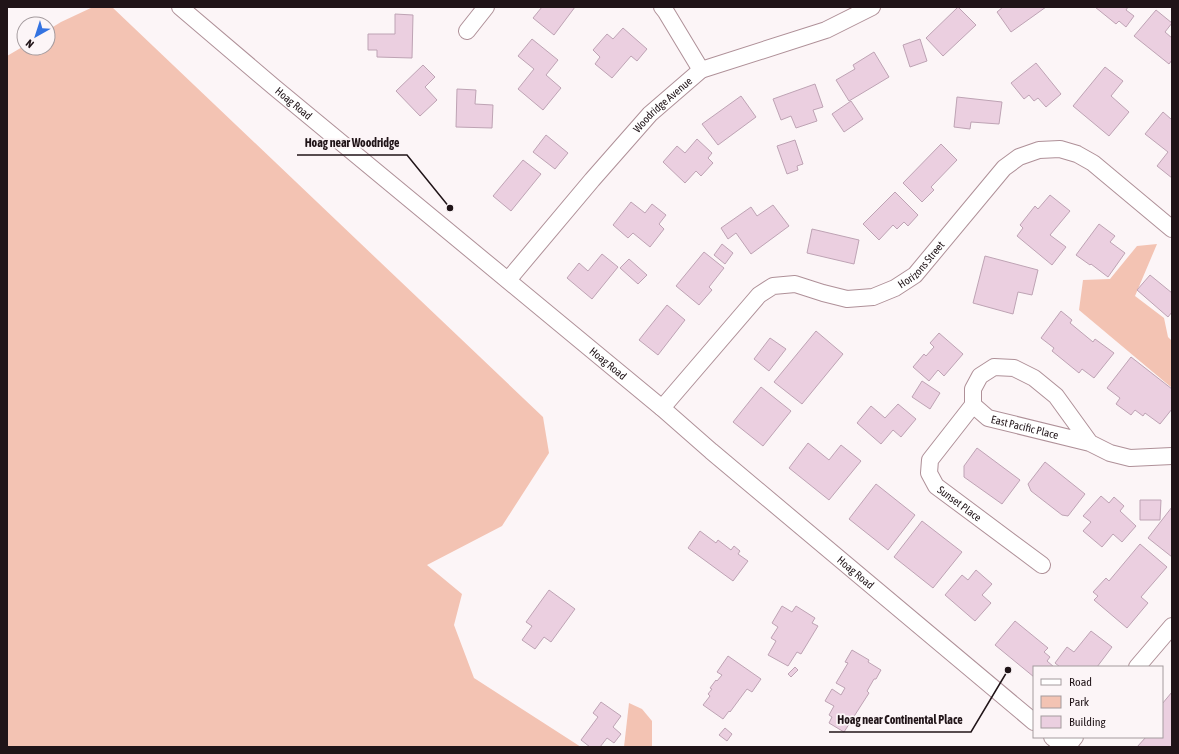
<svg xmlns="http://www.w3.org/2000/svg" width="1179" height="754" viewBox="0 0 1179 754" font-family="'Asap Condensed',sans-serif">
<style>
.green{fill:#f3c3b3}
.building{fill:#ebcfe0;stroke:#bea3b4}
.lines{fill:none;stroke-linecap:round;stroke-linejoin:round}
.minor-casing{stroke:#af9098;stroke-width:18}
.minor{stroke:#fff;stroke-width:16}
.labels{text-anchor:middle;stroke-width:3.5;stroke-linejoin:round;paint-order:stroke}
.street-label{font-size:11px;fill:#201418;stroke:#fcf5f7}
.leader{fill:none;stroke:#201418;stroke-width:1.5}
.callout-dot{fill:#201418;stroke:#fcf5f7;stroke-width:1.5}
.callout-label{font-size:12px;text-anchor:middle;font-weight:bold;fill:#201418;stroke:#fcf5f7;stroke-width:3.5;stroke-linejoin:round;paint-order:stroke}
</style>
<rect width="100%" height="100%" fill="#fcf5f7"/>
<g class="green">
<path d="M93,7H112L543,417L549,453L502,526L427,565L462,594L454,625L474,678L581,747H7V56L24,46V48H48V30L61,22Z"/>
<path d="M1157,244L1135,296L1164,318L1168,337L1172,341V388L1079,310L1083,280L1110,279L1137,246Z"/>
<path d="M629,703L642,709L652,721V747H624Z"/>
</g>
<g class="building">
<path d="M542,7H575L554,35L533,18Z"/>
<path d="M958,7L976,25L943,56L926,38Z"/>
<path d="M1003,7H1046L1011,32L997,12Z"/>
<path d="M1095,7H1128L1126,10L1134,16L1126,27L1119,21L1116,24Z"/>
<path d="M1156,10L1172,23L1165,32L1172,38V60L1169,64L1134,36Z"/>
<path d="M395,14L413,15L412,58L377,57V50H368V34H395Z"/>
<path d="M623,28L647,49L637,61L631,56L612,78L595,64L600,57L593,50L607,34L613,39Z"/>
<path d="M532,39L558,60L546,75L561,88L543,110L518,89L534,69L518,56Z"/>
<path d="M920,39L927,61L910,67L903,45Z"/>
<path d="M874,52L889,77L849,101L836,80L855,69L853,65Z"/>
<path d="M1036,63L1061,94L1046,107L1038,98L1034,101L1029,95L1024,99L1011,83Z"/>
<path d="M423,65L435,77L425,87L437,100L420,116L396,91Z"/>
<path d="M1105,67L1123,81L1111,96L1129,112L1109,136L1073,106Z"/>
<path d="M815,84L823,107L813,110L817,121L796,128L791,116L781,120L773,99Z"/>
<path d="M457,89L476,90L475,104L493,105L492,128L456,127Z"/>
<path d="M741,96L756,117L718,145L702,124Z"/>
<path d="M957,97L1002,102L999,124L971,122L970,129L954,127Z"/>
<path d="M851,101L863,119L844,132L832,114Z"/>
<path d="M1163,112L1171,119L1172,118V178L1157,166L1168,152L1145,134Z"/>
<path d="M546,135L568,153L555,169L533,152Z"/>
<path d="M697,139L712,153L708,158L713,163L701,176L696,171L685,183L663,162L677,146L685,153Z"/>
<path d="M795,140L803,164L797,166L798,170L787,174L777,146Z"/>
<path d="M941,144L957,160L931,187L934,190L922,202L903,183Z"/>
<path d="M523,160L541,174L511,211L493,196Z"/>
<path d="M895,192L918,215L908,226L904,222L897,229L893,225L879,240L863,224Z"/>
<path d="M1050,195L1070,211L1050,235L1066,247L1052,265L1017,236L1023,228L1020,225L1035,206L1038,209Z"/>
<path d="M631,202L645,213L652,204L666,215L659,224L664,229L650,247L633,233L628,238L613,225Z"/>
<path d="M773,205L789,226L751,254L736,233L728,239L721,228L751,207L757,216Z"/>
<path d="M1099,224L1115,236L1110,242L1125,253L1108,277L1091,264L1090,265L1076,255Z"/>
<path d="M812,229L859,240L854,264L807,253Z"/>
<path d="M722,244L733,253L725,264L714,255Z"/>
<path d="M704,252L724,268L709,287L712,290L699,305L676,286Z"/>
<path d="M602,254L618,267L592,299L567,278L579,263L588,271Z"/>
<path d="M985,256L1038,270L1032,295L1018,292L1013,314L973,303Z"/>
<path d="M629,259L647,275L638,284L620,268Z"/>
<path d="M1150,275L1172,293V312L1168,317L1137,290Z"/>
<path d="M667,305L685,320L658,355L639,340Z"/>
<path d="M1061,311L1072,320L1070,323L1093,342L1095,339L1114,353L1094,378L1082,369L1079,373L1052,351L1054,348L1041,338Z"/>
<path d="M816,331L843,354L802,404L774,382Z"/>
<path d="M939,333L963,354L944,376L938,370L929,381L913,367L924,354L926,356L934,347L930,343Z"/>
<path d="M770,338L786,349L769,371L754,359Z"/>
<path d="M1131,357L1172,389V409L1160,424L1145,413L1143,416L1135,410L1131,415L1116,404L1120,398L1107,388Z"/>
<path d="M922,381L940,393L930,409L912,397Z"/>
<path d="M761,387L791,411L763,446L733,422Z"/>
<path d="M898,404L916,419L901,437L893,430L881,444L857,423L871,406L885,418Z"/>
<path d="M808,443L829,460L841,445L861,461L829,500L789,468Z"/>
<path d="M977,448L1020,480L1002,504L964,477V466Z"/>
<path d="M1045,462L1085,494L1068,516L1062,515L1031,491L1028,484Z"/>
<path d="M876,484L915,515L888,550L849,519Z"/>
<path d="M1101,496L1109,503L1114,497L1124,506L1120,511L1136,526L1122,542L1113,534L1102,547L1083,531L1091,522L1083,516Z"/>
<path d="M1140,500H1161L1160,520H1140Z"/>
<path d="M1172,507V557L1148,538Z"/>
<path d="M922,521L962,552L933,588L894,557Z"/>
<path d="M700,531L716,543L718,540L731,550L734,546L740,551L738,554L748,561L733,581L688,548Z"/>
<path d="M1140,544L1167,567L1141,597L1148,603L1127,628L1094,600L1098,596L1093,592L1106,578L1109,581Z"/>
<path d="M976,570L992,584L982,595L991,603L975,621L945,595L962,575L968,580Z"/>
<path d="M549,590L575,609L551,642L544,637L535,649L522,640L532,626L526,622Z"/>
<path d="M782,606L792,612L796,606L815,618L812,623L818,626L801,654L797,652L788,666L768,655L776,641L771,638L778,627L772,623Z"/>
<path d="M1015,621L1048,648L1044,652L1050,657L1047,661L1054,667H1034V677L995,645Z"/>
<path d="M1091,631L1112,647L1097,667H1060L1055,663L1067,647L1074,652Z"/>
<path d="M852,650L869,660L868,662L881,670L876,679H874L867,691L869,693L844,732L829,723L832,717L829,715L834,706L825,701L832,689L841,695L845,688L836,683L848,663L845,662Z"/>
<path d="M728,656L761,679L752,692L747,689L730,712L729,711L723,719L703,705L710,696L708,694L712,689L710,688L716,680L717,681L722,675L717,672Z"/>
<path d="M795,667L798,670L791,677L788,674Z"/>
<path d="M1172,692V747H1137L1146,737H1162V704Z"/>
<path d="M601,702L621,716L613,727L621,734L614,743L607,738L600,747H590L581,740L598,717L593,713Z"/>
<path d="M725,728L732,734L727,741L719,735Z"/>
</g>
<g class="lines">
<g class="minor-casing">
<g id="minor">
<path id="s1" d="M180,7L274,87L662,408L711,451L1034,722"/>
<path d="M662,7L666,12L701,70"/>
<path d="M467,31L486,7"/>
<path id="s2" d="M508,280L592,180L650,114L701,70L826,30L872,7"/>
<path id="s3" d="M973,405L930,460L929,473L936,486L1042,565"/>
<path id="s4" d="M662,408L759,295L773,286L795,284L823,293L847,299L873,297L895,288L915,275L1004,168L1019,157L1039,150L1060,149L1077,154L1093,163L1172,229"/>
<path id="s5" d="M1090,443L1056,396L1034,378L1014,368L994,367L980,376L973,389V405L988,418L1090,443L1110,453L1130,458L1172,456"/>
<path d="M1137,667L1172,626"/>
<path d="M1052,737L1064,747"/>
<path d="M1067,747L1075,737"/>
</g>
</g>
<use href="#minor" class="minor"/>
</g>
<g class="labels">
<g class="street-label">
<text dy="4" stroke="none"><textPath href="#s1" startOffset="149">Hoag Road</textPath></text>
<text dy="4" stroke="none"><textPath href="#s2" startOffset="234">Woodridge Avenue</textPath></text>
<text dy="4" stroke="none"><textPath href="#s4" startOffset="327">Horizons Street</textPath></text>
<text dy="4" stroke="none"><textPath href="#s1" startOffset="557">Hoag Road</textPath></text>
<text dy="4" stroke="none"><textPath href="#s5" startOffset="234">East Pacific Place</textPath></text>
<text dy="4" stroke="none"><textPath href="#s3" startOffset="127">Sunset Place</textPath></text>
<text dy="4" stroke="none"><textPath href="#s1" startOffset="881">Hoag Road</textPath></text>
</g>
</g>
<path class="leader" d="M450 208L407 155H297M1008 670L971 732H829"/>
<g class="callout-dot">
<circle cx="450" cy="208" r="4"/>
<circle cx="1008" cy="670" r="4"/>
</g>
<g class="callout-label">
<text x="352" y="147">Hoag near Woodridge</text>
<text x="900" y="724">Hoag near Continental Place</text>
</g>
<rect width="1179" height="754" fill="none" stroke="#201418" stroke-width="16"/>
<rect x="1033" y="666" width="130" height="72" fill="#fcf5f7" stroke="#a49b9e"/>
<rect x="1041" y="679" width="20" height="6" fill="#ffffff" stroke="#a49b9e"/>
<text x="1069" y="686" font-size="12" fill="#201418">Road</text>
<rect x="1041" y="696" width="20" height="12" fill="#f3c3b3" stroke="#a49b9e"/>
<text x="1069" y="706" font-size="12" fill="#201418">Park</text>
<rect x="1041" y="716" width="20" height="12" fill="#ebcfe0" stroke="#a49b9e"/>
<text x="1069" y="726" font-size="12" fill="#201418">Building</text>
<g transform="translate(36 36) rotate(219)"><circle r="19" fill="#fcf5f7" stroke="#a49b9e"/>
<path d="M0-3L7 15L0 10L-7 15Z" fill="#3473e1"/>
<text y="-6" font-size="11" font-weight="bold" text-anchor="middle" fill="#201418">N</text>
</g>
</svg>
